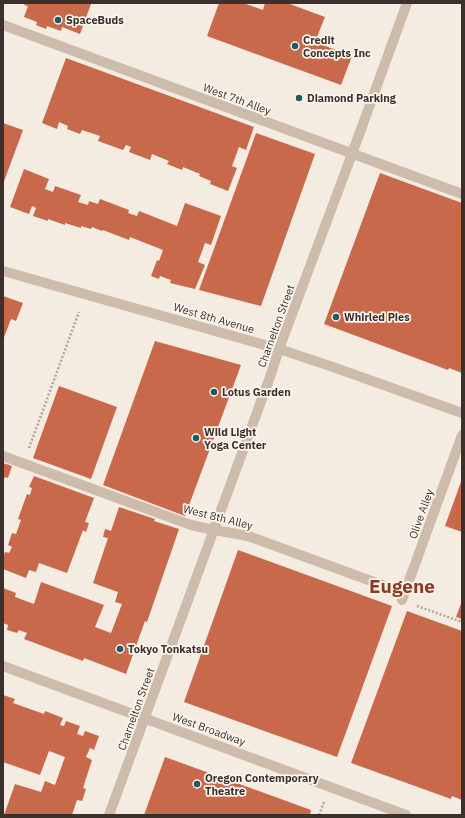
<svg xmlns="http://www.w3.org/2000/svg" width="465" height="818" viewBox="0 0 465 818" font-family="'IBM Plex Sans',sans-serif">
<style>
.building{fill:#c8694b}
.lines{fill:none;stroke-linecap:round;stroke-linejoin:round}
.path{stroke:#b9a596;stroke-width:2.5;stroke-dasharray:2 2;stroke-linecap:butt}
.service{stroke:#cdbbac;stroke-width:10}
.minor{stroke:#cdbbac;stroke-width:10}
.tertiary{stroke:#cdbbac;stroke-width:10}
.poi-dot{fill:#1f5a5e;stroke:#fbf5ee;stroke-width:1.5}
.labels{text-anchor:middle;stroke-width:3.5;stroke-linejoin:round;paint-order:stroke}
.poi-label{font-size:11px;font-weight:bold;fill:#3b302b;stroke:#fbf5ee;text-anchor:start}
.street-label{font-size:11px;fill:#3b302b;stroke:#fbf5ee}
.town-label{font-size:19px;font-weight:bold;fill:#8c3b22;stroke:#fbf5ee}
</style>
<rect width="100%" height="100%" fill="#f4ebe1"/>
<g class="building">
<path d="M25,3H88L91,4L80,34L62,27L61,31L47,26L46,29L36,25L37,22L24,17L28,6L24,5Z"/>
<path d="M219,3H243L263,10L265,3H287L325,17L315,42L352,56L341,85L207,36Z"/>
<path d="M66,58L254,127L246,150L239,147L232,166L237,168L228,191L210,184L211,181L199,176L200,174L183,167L182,170L167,164L169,161L152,154L150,160L129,152L131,147L126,145L123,150L98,141L100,136L82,130L80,134L67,129L68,126L59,122L57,129L42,123Z"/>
<path d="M3,123L23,130L3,184Z"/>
<path d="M256,133L315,154L261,306L199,290Z"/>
<path d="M24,169L49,179L45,189L53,192L55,186L81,195L78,202L88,205L89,201L98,204L100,199L129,210L128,213L137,216L139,211L177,226L185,203L221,216L211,245L205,243L198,262L205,265L195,289L170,283L171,280L160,276L159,279L151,276L157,260L159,261L163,250L130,237L129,240L103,230L102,231L92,227L91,229L81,226V228L65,223V225L48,219V221L33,216L36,208L32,206L29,214L10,207Z"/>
<path d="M380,173L462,203V373L449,368L448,370L324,324Z"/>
<path d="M3,296L23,303L16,321L11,319L3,340Z"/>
<path d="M155,341L241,365L185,516L103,485Z"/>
<path d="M59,386L117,407L91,479L33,458Z"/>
<path d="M3,463L12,466L8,478L5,477L3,481Z"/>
<path d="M34,476L94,498L85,522L89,523L86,532L83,530L67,573L39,563L36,572L29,570L26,578L3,569V558L5,552L9,553L12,547L8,545L12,533L16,534L21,520L18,519L27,494L30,495L32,488L29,487Z"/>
<path d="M462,479V532L445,526Z"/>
<path d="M119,507L155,519L154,521L179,529L147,622L145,621L126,674L84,658L83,661L24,639L27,633L19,630L17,633L7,630L8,625L3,623V588L16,593L15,597L34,604L41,582L104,605L95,627L111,633L122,604L115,602L118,592L93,583L108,538L103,537L105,529L111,531Z"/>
<path d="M238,550L392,606L337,757L184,702Z"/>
<path d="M462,601V619L456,617Z"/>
<path d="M407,611L462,631V800L452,796L451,799L351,763Z"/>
<path d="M3,695L15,699L13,703L44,714L45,711L63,718L60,725L64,726L66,721L80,726L77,734L83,736L85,731L99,736L94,750L90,748L86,757L92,760L83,788L86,789L82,801L77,800L72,815H4L15,784L41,792L45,781L55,785L65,757L49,751L40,775L3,762Z"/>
<path d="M165,757L311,810L310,815H144Z"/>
</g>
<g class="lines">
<g class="path">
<path d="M29,448L79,312"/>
<path d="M417,606L462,622"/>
<path d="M319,815L324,802"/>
</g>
<g class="service">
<path d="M3,25L462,194"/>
<path d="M3,456L191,525L214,530L248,536L404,593"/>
<path d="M402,600L462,435"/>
</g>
<path class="minor" d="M3,666L406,815"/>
<g class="tertiary">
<path d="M3,271L279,349L333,367L462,413"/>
<path d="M109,815L270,377L279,349L352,154L407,3"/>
</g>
</g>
<g class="poi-dot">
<circle cx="58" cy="20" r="4"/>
<circle cx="295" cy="46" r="4"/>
<circle cx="299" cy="98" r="4"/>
<circle cx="336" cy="317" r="4"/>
<circle cx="214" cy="392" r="4"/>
<circle cx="196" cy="438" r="4"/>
<circle cx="120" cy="649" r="4"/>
<circle cx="197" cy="784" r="4"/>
</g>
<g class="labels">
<g class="poi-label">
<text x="66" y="24">SpaceBuds</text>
<text x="303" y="44">Credit<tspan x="303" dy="13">Concepts Inc</tspan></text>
<text x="307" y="102">Diamond Parking</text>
<text x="344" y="321">Whirled Pies</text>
<text x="222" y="396">Lotus Garden</text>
<text x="204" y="436">Wild Light<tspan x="204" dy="13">Yoga Center</tspan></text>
<text x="128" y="653">Tokyo Tonkatsu</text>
<text x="205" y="782">Oregon Contemporary<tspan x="205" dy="13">Theatre</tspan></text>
</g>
<g class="street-label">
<text transform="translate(237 99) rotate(20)" y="4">West 7th Alley</text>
<text transform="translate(214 318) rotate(16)" y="4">West 8th Avenue</text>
<text transform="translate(276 326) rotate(-70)" y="4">Charnelton Street</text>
<text transform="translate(421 514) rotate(-70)" y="4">Olive Alley</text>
<text transform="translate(218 517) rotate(14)" y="4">West 8th Alley</text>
<text transform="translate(136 709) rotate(-70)" y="4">Charnelton Street</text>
<text transform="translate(209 729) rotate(20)" y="4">West Broadway</text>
</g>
<g class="town-label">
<text x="402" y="593">Eugene</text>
</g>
</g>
<rect width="465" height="818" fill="none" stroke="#3b302b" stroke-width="8"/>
</svg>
